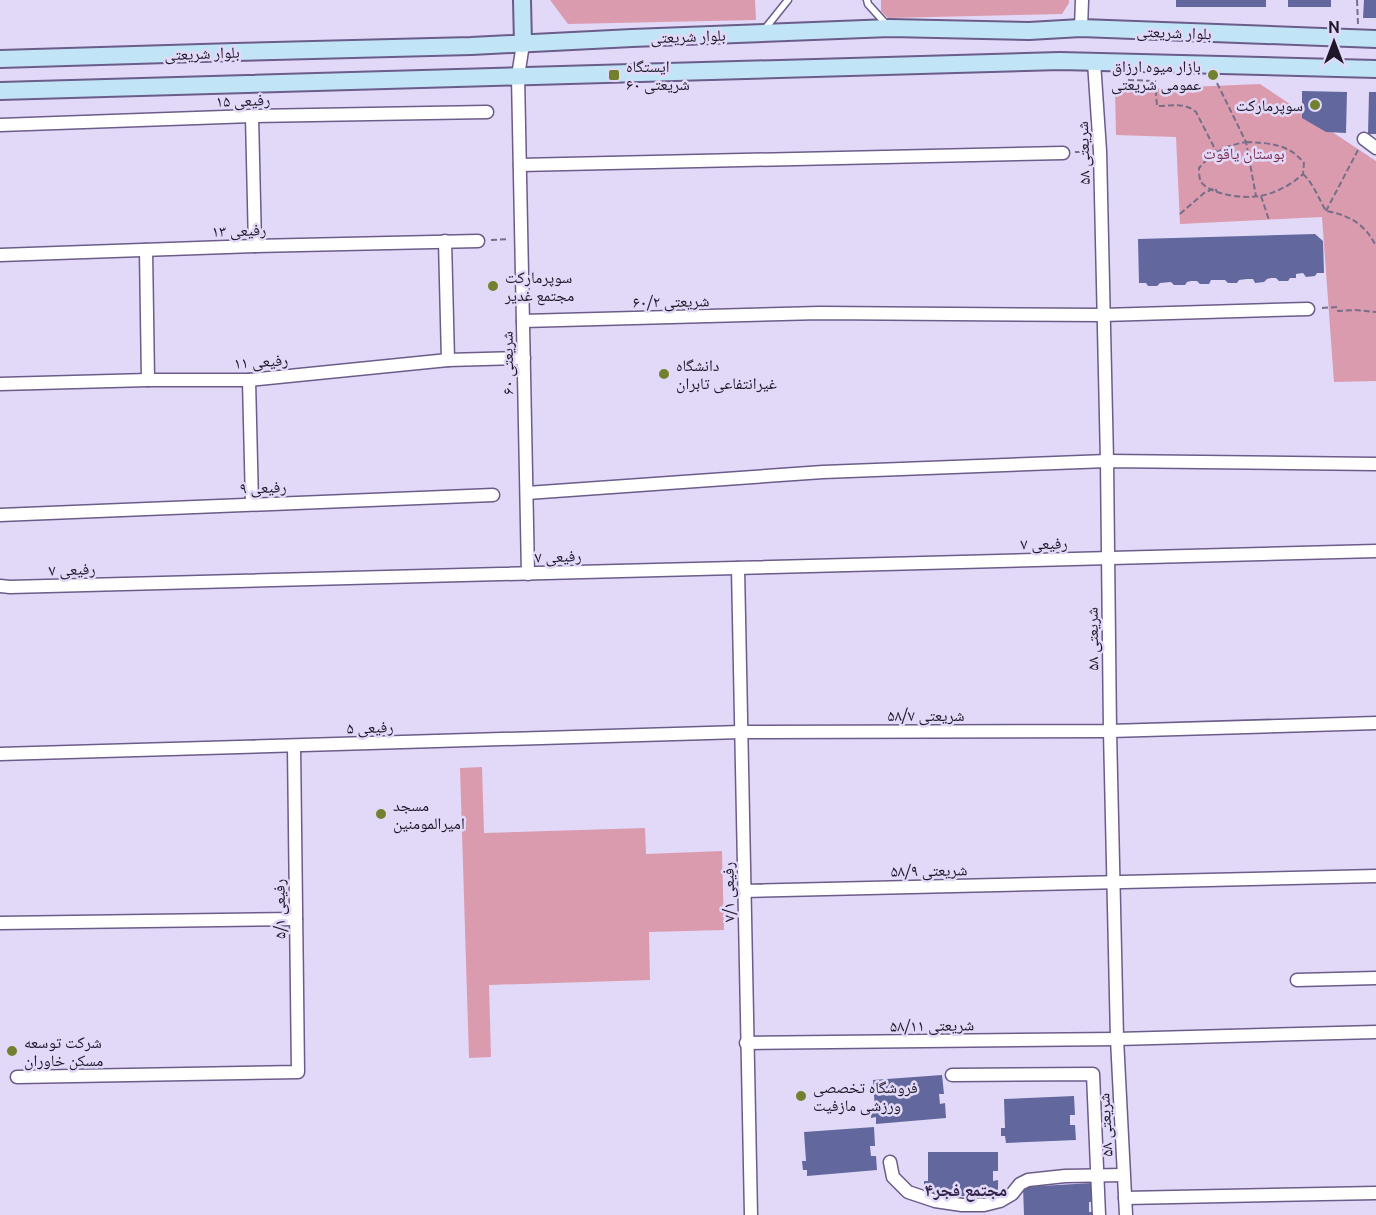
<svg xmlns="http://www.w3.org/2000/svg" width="1376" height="1215" viewBox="0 0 1376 1215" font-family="Ubuntu,'Noto Naskh Arabic',sans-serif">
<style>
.green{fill:#db9baf}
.building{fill:#62689d}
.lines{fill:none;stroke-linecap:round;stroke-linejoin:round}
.lane-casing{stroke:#6b5c89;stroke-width:9}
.street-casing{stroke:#6b5c89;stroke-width:15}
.secondary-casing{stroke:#6b5c89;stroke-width:20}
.path{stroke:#766f87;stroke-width:2;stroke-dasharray:6 3;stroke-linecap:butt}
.lane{stroke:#fff;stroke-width:6}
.street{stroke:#fff;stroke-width:12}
.secondary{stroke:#c2e4f7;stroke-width:16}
.poi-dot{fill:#72812f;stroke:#e2d9f8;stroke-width:2}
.labels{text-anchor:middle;stroke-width:5;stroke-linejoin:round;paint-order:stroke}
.street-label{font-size:16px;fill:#1d1729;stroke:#e2d9f8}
.poi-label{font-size:16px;fill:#1d1729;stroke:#e2d9f8;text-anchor:start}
.park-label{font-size:16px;fill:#7b2d4c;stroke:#e2d9f8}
.neighbourhood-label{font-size:18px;font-weight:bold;fill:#30224a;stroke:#e2d9f8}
</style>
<rect width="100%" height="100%" fill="#e2d9f8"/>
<g class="green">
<path d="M550,0H755L756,20L568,24Z"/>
<path d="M881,0H1069V3L1062,14L888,18L881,11Z"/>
<path d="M1260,84L1376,161V381L1334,382L1322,217L1180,224L1176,137L1116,135L1115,90Z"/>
<path d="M482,767L484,833L645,828L646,854L722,851L724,930L649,932L650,980L489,985L491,1057L469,1058L460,768Z"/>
</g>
<g class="building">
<rect x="1176" y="0" width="90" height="7"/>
<rect x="1288" y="0" width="43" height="7"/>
<path d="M1364,0H1376V18H1363Z"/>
<path d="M1302,91L1347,92L1346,133L1326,132L1302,118Z"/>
<path d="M1369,92H1376V134H1368Z"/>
<path d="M1315,234L1323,241L1324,273H1317L1315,276L1306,277L1303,273L1296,274V278H1290L1288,281H1279L1276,278H1271L1267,279L1264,282L1255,283L1253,279H1247L1239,280L1237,283H1228L1225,280H1211L1209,284H1200L1197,281H1191L1187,282L1185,285H1174L1171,282L1160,283L1157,286H1148L1146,283H1139L1138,239Z"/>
<path d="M942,1075L944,1094H939L940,1104L945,1103L946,1118L876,1124V1117L871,1118V1109H875L873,1080Z"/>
<path d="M1074,1096L1075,1115H1070V1125H1075L1076,1140L1006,1143L1005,1136H1001V1128H1005L1004,1099Z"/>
<path d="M874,1127L875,1146H870L871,1156H876L877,1170L807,1176V1170H803L802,1161H806L804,1132Z"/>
<path d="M928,1152H998V1171H993V1181L998,1180V1196H928V1190H924V1181H928Z"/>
<path d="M1092,1183L1093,1202H1089V1212H1094V1215H1024L1023,1187Z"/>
</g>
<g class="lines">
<g class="lane-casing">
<g id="lane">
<path d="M867,0L868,4L887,25"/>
<path d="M764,30L788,0"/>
</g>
</g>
<g class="street-casing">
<g id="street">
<path d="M1081,28L1082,0"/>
<path d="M523,44L518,76L528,574"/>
<path d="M1094,62L1100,151L1107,461L1110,731L1117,1039L1126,1215"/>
<path d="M252,116L255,246"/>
<path d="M0,125L252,116L487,112"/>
<path d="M1364,139L1376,148"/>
<path d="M520,165L1063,153"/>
<path d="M445,241L448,360"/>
<path d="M146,250L148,380"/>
<path d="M0,255L255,246L478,241"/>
<path d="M523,321L820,313L1103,315L1308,309"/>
<path d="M249,380L252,504"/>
<path d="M0,384L148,380H249L448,360L524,358"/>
<path d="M527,493L823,472L1107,461L1376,464"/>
<path d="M0,515L493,495"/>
<path d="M738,568L751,1215"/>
<path d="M0,586L10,587L1376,551"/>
<path d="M0,754L741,732L1110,731L1376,723"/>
<path d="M744,891L1376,876"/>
<path d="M0,923L296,919"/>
<path d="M1297,980L1376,978"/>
<path d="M746,1043L1117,1039L1376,1032"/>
<path d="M952,1075L1093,1074L1099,1215"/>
<path d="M17,1077L298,1072L294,746"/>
<path d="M890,1162L893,1177L908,1192L935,1201L962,1205H984L1000,1201L1012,1194L1020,1184L1028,1180L1065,1176L1123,1175"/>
<path d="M1125,1198L1376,1193"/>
</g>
</g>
<g class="secondary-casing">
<g id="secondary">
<path d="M522,0L523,44"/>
<path d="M0,59L235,52L471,46L632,38L890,28L1029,31L1081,28L1376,39"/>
<path d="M0,91L1060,61L1376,69"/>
</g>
</g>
<g class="path">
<path d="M1357,0L1358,24"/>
<path d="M1129,79V80L1155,81L1157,106C1171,106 1185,102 1196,112L1216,151"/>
<path d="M1217,83L1246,142L1256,196"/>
<path d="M1246,142C1270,143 1289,144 1304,163L1303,174C1291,185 1276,193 1260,196C1245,199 1211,195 1201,182C1199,178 1199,172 1199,168C1214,151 1225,146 1246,142Z"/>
<path d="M1075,152H1087"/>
<path d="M1303,174C1313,183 1319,199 1326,211C1349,215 1365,224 1376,246"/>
<path d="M1261,196L1269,220"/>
<path d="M1326,211L1358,150"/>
<path d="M1180,214L1204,193L1215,188L1217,192"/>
<path d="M491,240L509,239"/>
<path d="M1322,308L1337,307L1338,311L1355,310L1376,312"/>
</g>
<use href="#lane" class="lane"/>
<use href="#street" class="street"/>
<use href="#secondary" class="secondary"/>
</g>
<g class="poi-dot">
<rect x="608" y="69" width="12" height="12" rx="3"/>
<circle cx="1213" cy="75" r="6"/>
<circle cx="1315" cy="105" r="6"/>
<circle cx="493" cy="286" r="6"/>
<circle cx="664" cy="374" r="6"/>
<circle cx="381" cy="814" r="6"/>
<circle cx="12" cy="1051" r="6"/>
<circle cx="801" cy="1096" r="6"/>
</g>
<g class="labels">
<g class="street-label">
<text transform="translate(1174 32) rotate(2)" y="6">بلوار شریعتی</text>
<text transform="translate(688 36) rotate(-2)" y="6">بلوار شریعتی</text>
<text transform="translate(202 53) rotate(-2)" y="6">بلوار شریعتی</text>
<text transform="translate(243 100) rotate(-2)" y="6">رفیعی ۱۵</text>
<text transform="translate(1083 153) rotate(-92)" y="6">شریعتی ۵۸</text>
<text transform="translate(239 230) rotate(-2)" y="6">رفیعی ۱۳</text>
<text transform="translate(671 301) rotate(-1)" y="6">شریعتی ۶۰/۲</text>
<text transform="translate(261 361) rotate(-4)" y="6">رفیعی ۱۱</text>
<text transform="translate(507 363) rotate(-91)" y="6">شریعتی ۶۰</text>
<text transform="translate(263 487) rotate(-2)" y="6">رفیعی ۹</text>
<text transform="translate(1044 543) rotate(-1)" y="6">رفیعی ۷</text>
<text transform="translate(558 556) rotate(-2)" y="6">رفیعی ۷</text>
<text transform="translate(72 569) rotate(-2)" y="6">رفیعی ۷</text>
<text transform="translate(1092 639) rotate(-91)" y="6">شریعتی ۵۸</text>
<text x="926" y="721">شریعتی ۵۸/۷</text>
<text transform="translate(370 727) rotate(-2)" y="6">رفیعی ۵</text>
<text transform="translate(929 870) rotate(-1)" y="6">شریعتی ۵۸/۹</text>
<text transform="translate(728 892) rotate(-91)" y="6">رفیعی ۷/۱</text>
<text transform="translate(279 909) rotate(-91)" y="6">رفیعی ۵/۱</text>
<text transform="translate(932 1025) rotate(-1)" y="6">شریعتی ۵۸/۱۱</text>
<text transform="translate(1105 1125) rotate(-93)" y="6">شریعتی ۵۸</text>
</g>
<g class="poi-label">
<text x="626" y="72">ایستگاه<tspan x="626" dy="18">شریعتی ۶۰</tspan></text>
<text x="1201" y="72" text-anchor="end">بازار میوه ارزاق<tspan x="1201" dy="18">عمومی شریعتی</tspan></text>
<text x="1303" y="111" text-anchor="end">سوپرمارکت</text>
<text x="505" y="283">سوپرمارکت<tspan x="505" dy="18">مجتمع غدیر</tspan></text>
<text x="676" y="371">دانشگاه<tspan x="676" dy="18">غیرانتفاعی تابران</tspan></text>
<text x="393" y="811">مسجد<tspan x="393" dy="18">امیرالمومنین</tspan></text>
<text x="24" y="1048">شرکت توسعه<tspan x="24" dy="18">مسکن خاوران</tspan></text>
<text x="813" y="1093">فروشگاه تخصصی<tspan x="813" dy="18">ورزشی مازفیت</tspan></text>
</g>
<g class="park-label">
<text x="1244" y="159">بوستان یاقوت</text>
</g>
<g class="neighbourhood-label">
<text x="966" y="1196">مجتمع فجر۴</text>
</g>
</g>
<g transform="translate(1334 42)" stroke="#e2d9f8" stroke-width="4.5" paint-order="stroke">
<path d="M0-4.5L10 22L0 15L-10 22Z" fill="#1d1729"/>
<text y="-9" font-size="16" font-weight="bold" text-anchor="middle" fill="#1d1729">N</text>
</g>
</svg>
